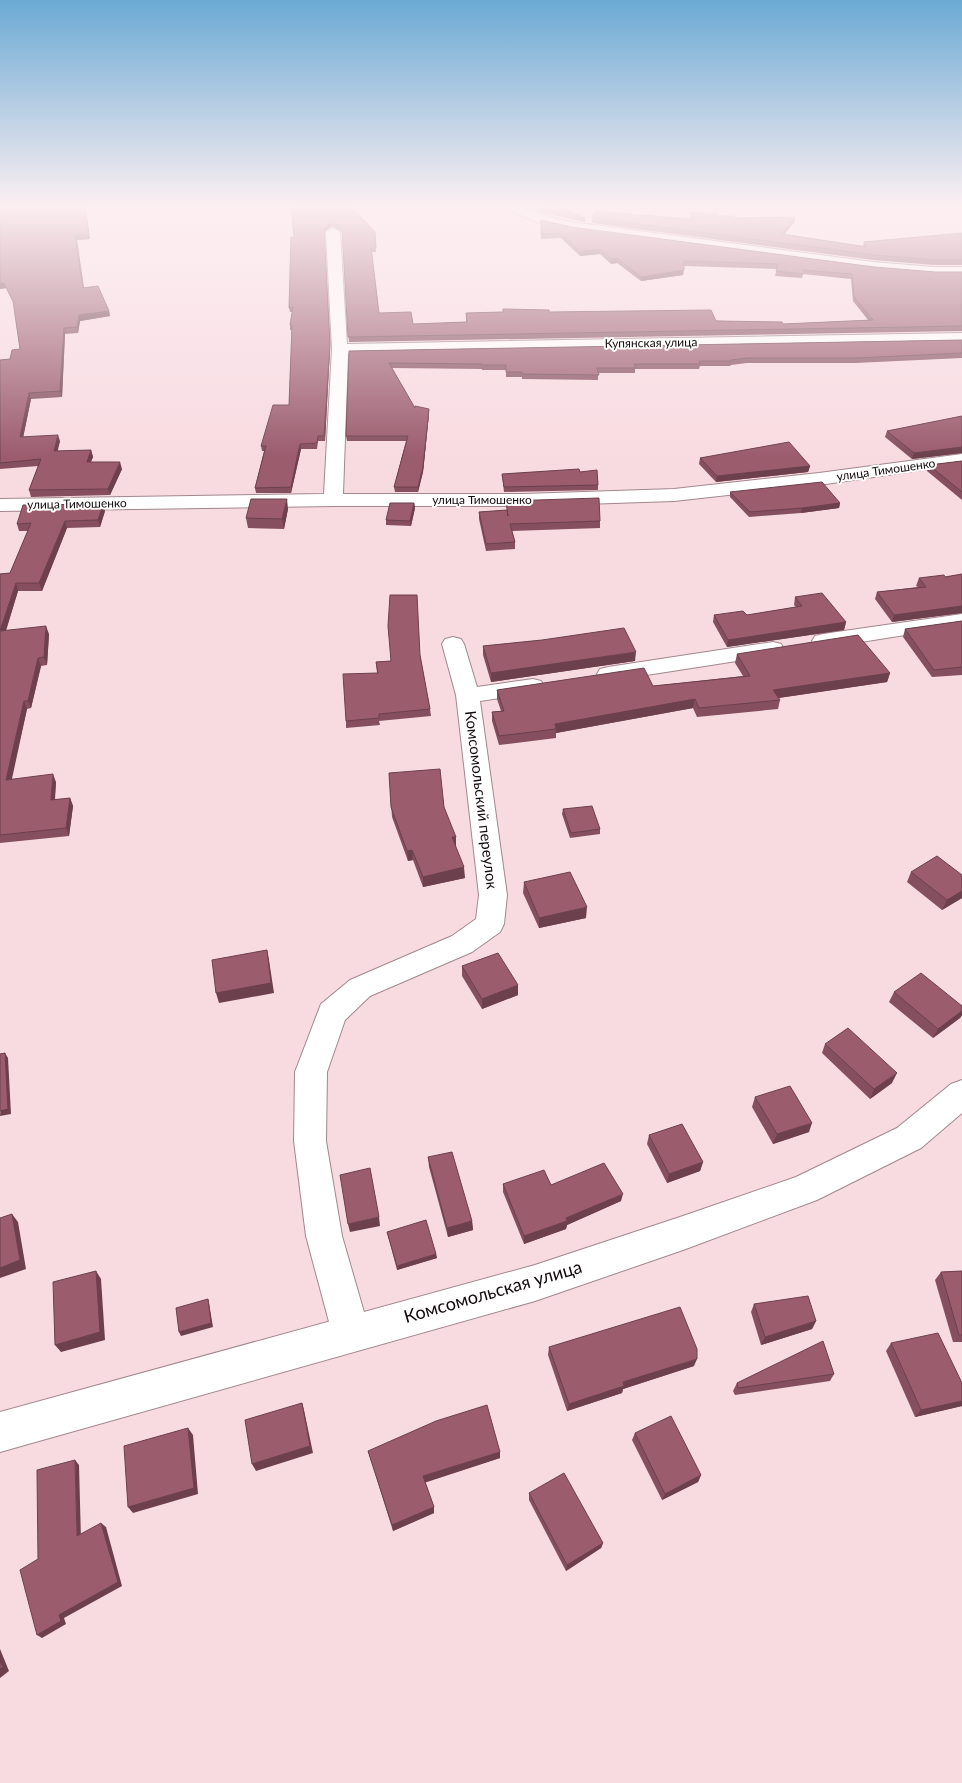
<svg xmlns="http://www.w3.org/2000/svg" width="962" height="1783" viewBox="0 0 962 1783" font-family="Lato,sans-serif">
<style>
.lines{fill:none;stroke-linecap:round;stroke-linejoin:round}
.street-casing{stroke:#a2878e;stroke-width:2}
.secondary-casing{stroke:#a2878e;stroke-width:2}
.street{fill:#fff;fill-rule:evenodd}
.secondary{fill:#fff;fill-rule:evenodd}
.wall{fill:#854f5f}
.shaded-wall{fill:#6c404d}
.building{fill:#9b5c6e;stroke:#6c404d}
.labels{text-anchor:middle;stroke-width:4;stroke-linejoin:round;paint-order:stroke}
.far-street-label{font-size:12px;fill:#130a0c;stroke:#fff}
.street-label{font-size:15px;fill:#130a0c;stroke:#fff}
.near-street-label{font-size:18px;fill:#130a0c;stroke:#fff}
</style>
<rect width="100%" height="100%" fill="#f8dbe1"/>
<g class="lines">
<g class="street-casing">
<g id="street">
<path d="M508,207H524L546,216L571,222L873,262L934,267H962V275H934L873,270L571,230L537,222L510,210Z"/>
<path d="M333,228L340,232L347,344L962,333V343L348,354L343,494H523L674,489L819,473L962,454V464L819,485L674,501L523,506H333L0,511V499L324,494L332,349L326,232Z"/>
<path d="M962,614V626L823,648L815,646L812,641L815,636L823,634Z"/>
<path d="M453,637L461,639L464,644L477,687L533,679L541,681L544,686L541,691L533,693L480,701L507,895L504,924L500,932L472,952L370,996L345,1020L327,1072L326,1141L342,1236L370,1333L364,1346L351,1352L338,1346L332,1333L306,1236L294,1141L295,1072L321,1004L350,980L452,936L476,919L479,895L456,695L442,644L445,639Z"/>
<path d="M773,642L781,644L784,649L781,654L608,681L600,679L597,674L600,669L608,667Z"/>
</g>
</g>
<g class="secondary-casing">
<path id="secondary" d="M962,1080V1113L921,1148L817,1200L683,1250L535,1301L0,1452V1412L535,1265L683,1216L796,1177L897,1128L951,1084Z"/>
</g>
<use href="#street" class="street"/>
<use href="#secondary" class="secondary"/>
</g>
<g class="wall">
<path d="M0,207H85L90,239L77,240L84,287L109,311L110,316L80,321L78,333L65,334L62,397L31,399L23,437L60,441L57,451L91,450L93,457L91,462L122,469L110,495L31,497L29,490L38,466L0,469V360L10,359L20,349L14,304L6,288L0,289Z"/>
<path d="M291,207L375,232L376,252H372L379,313L413,324L466,322V313L549,312L783,324L868,320L853,301L851,279L803,274L802,278L775,276L777,269L684,266L683,275L641,281L617,263L611,264L600,254L580,256L561,238L541,239V220L571,227L874,267L935,272H962V331L349,342L342,232L332,226L324,232L330,349L325,441H318L317,449H301L291,493H256L255,488L264,451H262L261,446L289,405L292,330H290V325L292,312H290L289,308L294,237Z"/>
<path d="M540,207L585,218V222L540,212Z"/>
<path d="M690,212L734,218L795,217V221L784,234L863,246L864,242L962,233V265H934L873,260L592,223V218L690,219Z"/>
<path d="M962,340V358L855,363H747L731,365L730,366H700L699,369H635V373H598V380L522,379V377H506V370H482V369L392,368L415,408L429,409V414L423,472L418,492H395L394,487L406,441H347L346,436L349,351Z"/>
<path d="M962,416V453L912,459L885,437L887,431Z"/>
<path d="M700,458L810,466L808,472L716,482L699,464Z"/>
<path d="M962,461V500L927,471L929,465Z"/>
<path d="M502,474L598,485V490L504,492Z"/>
<path d="M730,492L840,503L839,508L801,513L749,517L730,497Z"/>
<path d="M506,501L600,521V528L512,531L515,542V549L486,551L479,519V512L507,510Z"/>
<path d="M414,503L415,508L411,526L386,525V520Z"/>
<path d="M288,509L284,529L248,528L246,518Z"/>
<path d="M105,511L100,527L67,528L42,591H18L6,631L49,634L47,665L41,666L31,708L27,709L11,779L56,782L55,800L70,798L73,806L69,836L0,843V574L10,573L28,531H19L17,524Z"/>
<path d="M962,574V613L892,622L875,599L877,592L918,587L916,586L919,578L945,577Z"/>
<path d="M795,597L846,622L844,630L727,647L713,622L714,615H747L796,607L794,605Z"/>
<path d="M962,621V675L932,677L903,637L905,629Z"/>
<path d="M542,640L635,661L491,682L483,655V646Z"/>
<path d="M737,654L890,673L887,682L779,698L780,700L778,709L697,717L693,708L556,733V738L499,745L492,721V712L501,711L497,699V690L653,686L743,676L735,663Z"/>
<path d="M420,655L430,709L431,716L379,721L380,725L346,728V721L377,673L376,662L391,661Z"/>
<path d="M389,773L444,807L465,878L423,887L413,860L408,861L392,817Z"/>
<path d="M563,809L600,829V834L570,838L562,814Z"/>
<path d="M911,872L962,875V898L942,910L907,882Z"/>
<path d="M524,882L586,918L539,928L523,893Z"/>
<path d="M462,966L518,995L482,1009L462,976Z"/>
<path d="M894,992L962,1006V1015L960,1018L933,1038L889,1002Z"/>
<path d="M825,1044L892,1083L870,1099L822,1053Z"/>
<path d="M755,1097L809,1132L773,1144L752,1107Z"/>
<path d="M649,1135L703,1162L700,1171L667,1183L647,1144Z"/>
<path d="M428,1157L472,1221L473,1230L448,1237L429,1167Z"/>
<path d="M503,1184L551,1185L621,1201L567,1225L566,1229L524,1244L503,1192Z"/>
<path d="M387,1232L436,1254L437,1258L397,1270Z"/>
<path d="M962,1271V1342H953L935,1280L941,1272Z"/>
<path d="M754,1304L816,1321L812,1329L761,1345L751,1312Z"/>
<path d="M891,1343L962,1383V1406L915,1417L886,1351Z"/>
<path d="M549,1347L694,1366L623,1389L622,1393L567,1411L548,1355Z"/>
<path d="M834,1374L830,1381L735,1395L733,1391L737,1383Z"/>
<path d="M635,1433L701,1475L698,1482L662,1500L632,1440Z"/>
<path d="M368,1451L500,1452V1458L425,1482L434,1507V1513L393,1531Z"/>
<path d="M529,1493L603,1543L601,1548L566,1571L529,1500Z"/>
</g>
<g class="shaded-wall">
<path d="M85,207L90,239L77,240L84,293L75,235Z"/>
<path d="M795,217V221L781,239L782,234Z"/>
<path d="M332,222V226L324,232L330,349L325,441L324,228Z"/>
<path d="M600,249V254L580,256V252Z"/>
<path d="M617,258V263L611,264V259Z"/>
<path d="M684,270L683,275L641,281V277Z"/>
<path d="M0,283H4L6,288L0,289Z"/>
<path d="M109,311L110,316L80,321L78,333L77,327L79,315Z"/>
<path d="M64,328L65,334L62,397L60,391Z"/>
<path d="M29,393L31,399L22,443L20,437Z"/>
<path d="M429,409V414L423,472L418,492V487Z"/>
<path d="M58,435L60,441L56,458L54,451Z"/>
<path d="M300,444L301,449L291,493V487Z"/>
<path d="M962,447V453L912,459L914,453Z"/>
<path d="M91,450L93,457L88,468L87,462Z"/>
<path d="M120,462L122,469L110,495L108,489Z"/>
<path d="M810,466L808,472L716,482L717,476Z"/>
<path d="M287,499L288,509L284,529L282,519Z"/>
<path d="M414,503L415,508L411,526L410,521Z"/>
<path d="M840,503L839,508L801,513L802,508Z"/>
<path d="M103,504L105,511L100,527L98,520Z"/>
<path d="M65,521L67,528L42,591L39,583Z"/>
<path d="M16,583L18,591L3,639L0,631Z"/>
<path d="M962,606V613L892,622L894,615Z"/>
<path d="M846,622L844,630L727,647L728,640Z"/>
<path d="M46,626L49,634L47,665L44,657Z"/>
<path d="M636,652L635,661L491,682V673Z"/>
<path d="M38,658L41,666L31,708L28,701Z"/>
<path d="M890,673L887,682L771,699L773,690Z"/>
<path d="M695,699L693,708L556,733V729L555,724Z"/>
<path d="M24,701L27,709L10,788L6,780Z"/>
<path d="M53,774L56,782L54,808L51,800Z"/>
<path d="M70,798L73,806L69,836L66,828Z"/>
<path d="M452,837H456V847Z"/>
<path d="M412,850L413,860L408,861L407,851Z"/>
<path d="M464,867L465,878L423,887V877Z"/>
<path d="M962,891V898L942,910L947,900Z"/>
<path d="M587,907L586,918L539,928V918Z"/>
<path d="M267,950L269,960L274,993L219,1003L216,993Z"/>
<path d="M518,985V995L482,1009V999Z"/>
<path d="M962,1011V1015L960,1018L933,1038L938,1029Z"/>
<path d="M5,1053L8,1058L11,1114L0,1116Z"/>
<path d="M897,1073L892,1083L870,1099L874,1089Z"/>
<path d="M812,1123L809,1132L773,1144L777,1134Z"/>
<path d="M703,1162L700,1171L667,1183L669,1174Z"/>
<path d="M623,1194L621,1201L567,1225L566,1229L524,1244V1236Z"/>
<path d="M12,1214L18,1222L26,1269L0,1278V1268Z"/>
<path d="M379,1217L380,1226L350,1232L348,1224Z"/>
<path d="M472,1221L473,1230L448,1237L447,1228Z"/>
<path d="M436,1254L437,1258L397,1270V1266Z"/>
<path d="M96,1271L101,1279L105,1340L61,1352L55,1345Z"/>
<path d="M208,1299L209,1303L213,1327L181,1336L179,1332Z"/>
<path d="M816,1321L812,1329L761,1345L765,1337Z"/>
<path d="M697,1359L694,1366L623,1389L622,1393L567,1411L569,1404L623,1382Z"/>
<path d="M962,1401V1406L915,1417L921,1410Z"/>
<path d="M302,1403L304,1410L313,1453L256,1471L252,1464Z"/>
<path d="M188,1428L193,1435L198,1494L133,1513L128,1507Z"/>
<path d="M500,1452V1458L424,1483L423,1476Z"/>
<path d="M75,1460L79,1465L81,1540L77,1536Z"/>
<path d="M701,1475L698,1482L662,1500L665,1494Z"/>
<path d="M434,1507V1513L393,1531L392,1525Z"/>
<path d="M101,1523L106,1527L122,1586L64,1618L66,1624L42,1638L37,1635L59,1615Z"/>
<path d="M603,1543L601,1548L566,1571L567,1565Z"/>
<path d="M0,1649L9,1671L0,1678Z"/>
</g>
<g class="building">
<path d="M0,207H85L89,234L75,235L83,288L98,286L109,311L79,315L77,327L64,328L60,391L29,393L20,437L58,435L54,451L91,450L87,462H120L108,489L29,490L41,459L0,463V360L10,359L12,350L20,349L13,301L4,283H0Z"/>
<path d="M291,207H352L375,232L376,248H371L379,313L411,312L413,324L467,322L466,313L503,312V309L549,310V312L711,310L716,321L782,322L783,324L873,320L854,297L852,274L804,270L803,274L776,271L778,264L684,261V270L641,277L617,258L611,259L600,249L580,252L562,233L541,234V220L571,227L874,267L935,272H962V326L348,337L342,227L332,222L324,228L330,344L324,436H318L317,443L300,444L291,487L255,488L266,446H261L273,405H289L292,325H290L293,307L289,308L291,237H294Z"/>
<path d="M540,207H562L585,218L540,208Z"/>
<path d="M595,211L691,219L690,212L718,214L717,216H734V218L795,217L782,234L866,247L864,242L962,233V260H935L874,255L592,218Z"/>
<path d="M962,340V353L856,358H748L731,360V361H699L700,364H634L636,368H597L599,375L522,374V372H506V365H482V364L389,363L415,408V406L429,409L423,467L418,487H394L408,436H346L349,351Z"/>
<path d="M962,416V447L914,453L887,431Z"/>
<path d="M789,442L810,466L717,476L700,458Z"/>
<path d="M962,461V492L929,465Z"/>
<path d="M579,469L580,472L597,470L598,485L504,487L502,474Z"/>
<path d="M822,482L840,503L802,508L750,512L730,492Z"/>
<path d="M599,498L600,521L510,524L515,542L486,544L479,512L507,510L508,516L506,501Z"/>
<path d="M251,499H287L282,519L246,518Z"/>
<path d="M390,503H414L410,521L386,520Z"/>
<path d="M103,504L98,520L65,521L39,583H16L0,631L46,626L44,657L38,658L28,701H24L6,780L53,774L51,800L70,798L66,828L0,835V574L10,573L31,523L17,524L23,505Z"/>
<path d="M962,574V606L894,615L877,592L926,587L919,578L944,575L945,577Z"/>
<path d="M822,593L846,622L728,640L714,615L743,611L747,615L802,606L795,597Z"/>
<path d="M390,595H417L420,655L430,709L379,714V718L346,721L343,674L378,673L376,662L391,661L388,626Z"/>
<path d="M962,621V667L934,670L905,629Z"/>
<path d="M624,628L636,652L491,673L483,646L542,640Z"/>
<path d="M858,635L890,673L773,690L780,700L699,708L695,699L555,724L556,729L499,736L492,712L504,711L497,690L644,668L653,686L750,676L737,654Z"/>
<path d="M440,769L444,807L456,837H452L464,867L423,877L412,850L407,851L391,807L389,773Z"/>
<path d="M592,806L600,829L571,833L563,809Z"/>
<path d="M937,856L962,875V891L947,900L911,872Z"/>
<path d="M570,872L587,907L539,918L524,882Z"/>
<path d="M267,950L271,983L216,993L212,960Z"/>
<path d="M498,953L518,985L482,999L462,966Z"/>
<path d="M921,973L962,1006V1011L938,1029L894,992Z"/>
<path d="M848,1028L897,1073L874,1089L825,1044Z"/>
<path d="M5,1053L8,1109L0,1111V1054Z"/>
<path d="M790,1086L812,1123L777,1134L755,1097Z"/>
<path d="M682,1124L703,1162L669,1174L649,1135Z"/>
<path d="M452,1152L472,1221L447,1228L428,1157Z"/>
<path d="M604,1163L623,1194L566,1218L567,1221L524,1236L503,1184L544,1170L551,1185Z"/>
<path d="M370,1168L379,1217L348,1224L340,1175Z"/>
<path d="M12,1214L20,1260L0,1268V1218Z"/>
<path d="M426,1220L436,1254L397,1266L387,1232Z"/>
<path d="M96,1271L100,1332L55,1345L53,1282Z"/>
<path d="M962,1271V1335H959L941,1272Z"/>
<path d="M808,1296L816,1321L765,1337L754,1304Z"/>
<path d="M208,1299L211,1323L179,1332L176,1308Z"/>
<path d="M680,1307L697,1349V1359L623,1382L624,1386L569,1404L549,1347Z"/>
<path d="M938,1333L962,1383V1401L921,1410L891,1343Z"/>
<path d="M823,1341L834,1374L738,1388L737,1383Z"/>
<path d="M302,1403L310,1446L252,1464L245,1420Z"/>
<path d="M487,1405L500,1452L423,1476L434,1507L392,1525L368,1451L436,1421Z"/>
<path d="M671,1416L701,1475L665,1494L635,1433Z"/>
<path d="M188,1428L194,1488L128,1507L124,1446Z"/>
<path d="M75,1460L77,1536L101,1523L118,1582L59,1615L61,1621L37,1635L20,1570L38,1559L37,1470Z"/>
<path d="M564,1473L603,1543L567,1565L529,1493Z"/>
<path d="M0,1661L3,1667L0,1669Z"/>
</g>
<linearGradient id="sky" x2="0" y2="1"><stop stop-color="#6baad4"/><stop offset="0.45" stop-color="#fceff2"/><stop offset="1" stop-color="#fceff2" stop-opacity="0"/></linearGradient>
<rect width="962" height="456" fill="url(#sky)"/>
<g class="labels">
<g class="far-street-label">
<text transform="translate(651 343) rotate(-1)" y="4">Купянская улица</text>
<text transform="translate(886 470) rotate(-8)" y="4">улица Тимошенко</text>
<text x="482" y="504">улица Тимошенко</text>
<text transform="translate(77 504) rotate(-1)" y="4">улица Тимошенко</text>
</g>
<g class="street-label">
<text transform="translate(481 800) rotate(83)" y="5">Комсомольский переулок</text>
</g>
<g class="near-street-label">
<text transform="translate(493 1292) rotate(-16)" y="6">Комсомольская улица</text>
</g>
</g>
</svg>
